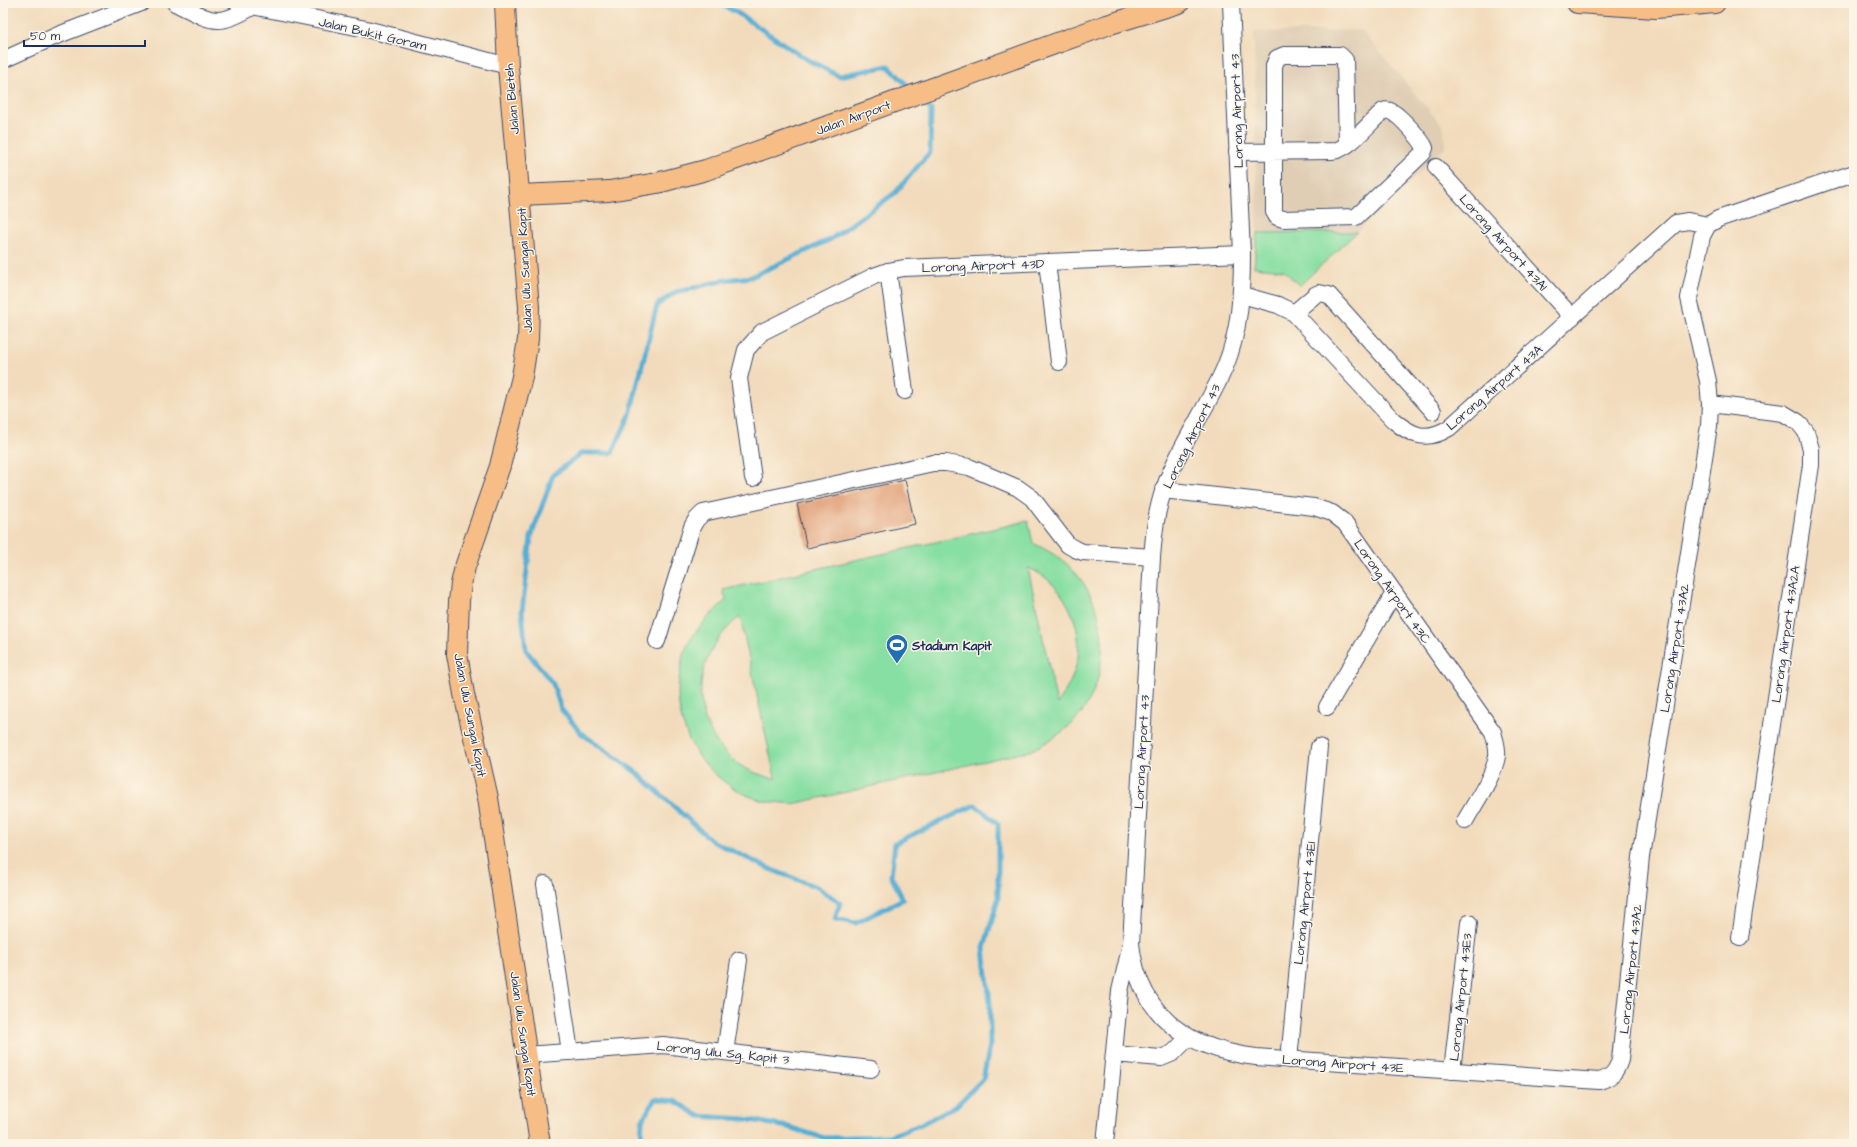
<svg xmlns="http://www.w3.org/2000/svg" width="1857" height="1147" viewBox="0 0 1857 1147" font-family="'Architects Daughter',sans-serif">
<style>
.built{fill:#dfcdb4}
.green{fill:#88dfa3;stroke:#528780;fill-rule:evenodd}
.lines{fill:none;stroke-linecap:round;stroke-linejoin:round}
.stream{stroke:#57aed4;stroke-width:5}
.building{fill:#de946a}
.minor-casing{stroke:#3b496c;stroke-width:18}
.major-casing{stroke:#3b496c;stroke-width:22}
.minor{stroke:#fff;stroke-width:16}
.major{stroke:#f6be86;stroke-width:20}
.labels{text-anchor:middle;stroke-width:3;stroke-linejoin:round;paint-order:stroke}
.street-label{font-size:13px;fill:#1b2f5e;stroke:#fcf5e5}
.poi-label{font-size:13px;font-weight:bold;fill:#1b2f5e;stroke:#fcf5e5;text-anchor:start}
</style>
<rect width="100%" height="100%" fill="#fcf5e5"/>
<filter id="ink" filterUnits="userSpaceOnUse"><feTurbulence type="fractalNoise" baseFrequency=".025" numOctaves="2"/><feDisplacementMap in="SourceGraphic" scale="8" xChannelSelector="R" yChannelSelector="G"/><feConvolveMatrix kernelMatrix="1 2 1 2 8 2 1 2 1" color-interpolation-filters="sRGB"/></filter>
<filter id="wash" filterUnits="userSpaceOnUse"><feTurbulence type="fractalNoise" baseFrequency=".012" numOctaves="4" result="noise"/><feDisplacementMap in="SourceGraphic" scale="16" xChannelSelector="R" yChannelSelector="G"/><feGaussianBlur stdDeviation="0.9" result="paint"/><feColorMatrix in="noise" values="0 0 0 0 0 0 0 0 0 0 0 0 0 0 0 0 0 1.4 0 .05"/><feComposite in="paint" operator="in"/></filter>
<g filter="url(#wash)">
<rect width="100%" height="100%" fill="#f2dbbc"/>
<path class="built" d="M1361,30L1444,128L1445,148L1357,232L1257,233L1254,32Z"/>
<g class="green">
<path d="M1357,232L1299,286L1284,270L1254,267L1257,233Z"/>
<path d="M1028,521L1033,543C1047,550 1060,557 1071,568C1110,607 1112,674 1079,716C1065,732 1048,742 1030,751L793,804C781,802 766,803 754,798C703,779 670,727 680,673C681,667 682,660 683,655C692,632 709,616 726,600L723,590ZM1028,568C1061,580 1083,622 1078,657C1075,675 1067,690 1057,704ZM740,617L775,778V779C760,775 742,769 731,758C686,717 693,653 740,617Z"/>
</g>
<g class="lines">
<g class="stream">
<path d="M718,3L736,12L806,59L839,76L888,66L913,91"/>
<path d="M641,1144L642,1121L655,1099L675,1101L699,1116L745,1119L788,1127L824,1138L889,1136L917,1126L956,1106L983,1079L990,1045V1003L984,948L998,899V824L975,805L895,843L891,876L903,899L856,923L835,919L840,903L817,887L772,870L712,841L636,772L581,733L561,709L553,684L526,650L522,611L531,537L553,475L582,453H612L630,415L657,305L676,292L725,280L751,277L831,239L895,193L930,152L931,110L920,98"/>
</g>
</g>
<g id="blocks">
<path class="building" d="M905,480L915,524L807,548L797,504Z"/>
</g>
</g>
<g filter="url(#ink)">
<use href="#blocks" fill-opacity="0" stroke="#3b496c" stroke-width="1"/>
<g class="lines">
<g class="minor-casing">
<g id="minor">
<path d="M175,3C211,20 215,29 252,7"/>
<path d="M238,3L366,29L508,66"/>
<path d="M3,60L56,36L141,3"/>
<path d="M1237,152L1332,151C1349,150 1370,122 1383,111C1386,110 1389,110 1392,112C1400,116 1422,140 1425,148L1423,153L1356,217L1283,219L1277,217L1274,212V66L1277,58L1284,55H1340L1345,60L1347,145"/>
<path d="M1436,167L1572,317"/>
<path d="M1047,262L1059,362"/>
<path d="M888,271L905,391"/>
<path d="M1242,295L1278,305L1294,313L1393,420C1412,436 1426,442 1449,428L1676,223L1688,221L1708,225"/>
<path d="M1294,313L1315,295L1319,293L1329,295L1433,411"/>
<path d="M1710,404L1783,413L1798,422L1806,432L1811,449V465L1740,938"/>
<path d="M753,478L739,378L746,350L762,332L874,276L888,271L904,268L1242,254"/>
<path d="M1163,490L1314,507L1332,513L1345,523L1493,732C1495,740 1498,747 1497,756C1494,776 1475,803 1465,821"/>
<path d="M657,641L692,527L696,520L703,513L933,463H946L969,467L1018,488L1032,498L1068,545L1075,549L1083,552L1152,557"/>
<path d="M1327,707L1394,593"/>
<path d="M545,884L570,1052"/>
<path d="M1131,944C1139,1016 1188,1049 1256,1057L1599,1081C1611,1078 1616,1072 1620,1060L1641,857L1709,426L1710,404L1708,381L1689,298L1702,236L1708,225L1718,219L1854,173"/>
<path d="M725,1052L739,960"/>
<path d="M1114,1054L1161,1058L1173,1053L1188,1038"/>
<path d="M526,1055L663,1045L871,1069"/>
<path d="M1289,1060L1319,747"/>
<path d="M1452,1071L1469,923"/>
<path d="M1105,1144L1120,991L1131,944L1152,557C1154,534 1156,511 1164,489C1179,446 1207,409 1225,367C1240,331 1242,292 1242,254L1231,3"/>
</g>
</g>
<g class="major-casing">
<g id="major">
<path d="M505,3L508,66L529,307L528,339L522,377L500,466L465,567L461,584L459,601L457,654L464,694L488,798L540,1144"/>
<path d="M1577,3L1656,8L1715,3"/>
<path d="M520,195L609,191L657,183L706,170L1107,25L1179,3"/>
</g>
</g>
<use href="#minor" class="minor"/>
<use href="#major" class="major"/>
</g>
</g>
<defs>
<g id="stadium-pin" transform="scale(1.15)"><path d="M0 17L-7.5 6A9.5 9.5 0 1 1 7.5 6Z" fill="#1f6fb2" stroke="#fcf5e5"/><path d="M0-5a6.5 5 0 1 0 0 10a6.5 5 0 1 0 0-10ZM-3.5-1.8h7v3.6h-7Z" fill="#fff"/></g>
</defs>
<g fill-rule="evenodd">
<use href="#stadium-pin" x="897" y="645"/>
</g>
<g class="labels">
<g class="street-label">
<text transform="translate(373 33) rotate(13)" y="5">Jalan Bukit Goram</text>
<text transform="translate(511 99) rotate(-95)" y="5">Jalan Bleteh</text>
<text transform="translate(1236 111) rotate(-92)" y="5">Lorong Airport 43</text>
<text transform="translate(853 117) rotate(-20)" y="5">Jalan Airport</text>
<text transform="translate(1504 242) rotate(48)" y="5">Lorong Airport 43A1</text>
<text transform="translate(983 265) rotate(-2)" y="5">Lorong Airport 43D</text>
<text transform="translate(524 270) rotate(-93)" y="5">Jalan Ulu Sungai Kapit</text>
<text transform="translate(1494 387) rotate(-41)" y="5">Lorong Airport 43A</text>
<text transform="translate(1191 436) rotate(-64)" y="5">Lorong Airport 43</text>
<text transform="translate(1393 591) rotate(55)" y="5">Lorong Airport 43C</text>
<text transform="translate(1785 634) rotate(-82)" y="5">Lorong Airport 43A2A</text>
<text transform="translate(1674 648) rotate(-81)" y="5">Lorong Airport 43A2</text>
<text transform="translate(471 715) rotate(79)" y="5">Jalan Ulu Sungai Kapit</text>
<text transform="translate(1141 752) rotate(-87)" y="5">Lorong Airport 43</text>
<text transform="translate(1304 903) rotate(-84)" y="5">Lorong Airport 43E1</text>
<text transform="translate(1630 969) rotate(-84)" y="5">Lorong Airport 43A2</text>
<text transform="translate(1460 997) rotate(-84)" y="5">Lorong Airport 43E3</text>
<text transform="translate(524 1034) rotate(82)" y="5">Jalan Ulu Sungai Kapit</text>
<text transform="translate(723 1052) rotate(6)" y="5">Lorong Ulu Sg. Kapit 3</text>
<text transform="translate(1343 1063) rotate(4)" y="5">Lorong Airport 43E</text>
</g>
<g class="poi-label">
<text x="912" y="650">Stadium Kapit</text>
</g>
</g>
<rect width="1857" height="1147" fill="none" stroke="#fcf5e5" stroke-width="16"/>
<path d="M24 40v6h121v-6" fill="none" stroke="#1b2f5e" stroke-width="2"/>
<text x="30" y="40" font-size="12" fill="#1b2f5e" stroke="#fcf5e5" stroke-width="3" paint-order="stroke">50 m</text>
</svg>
